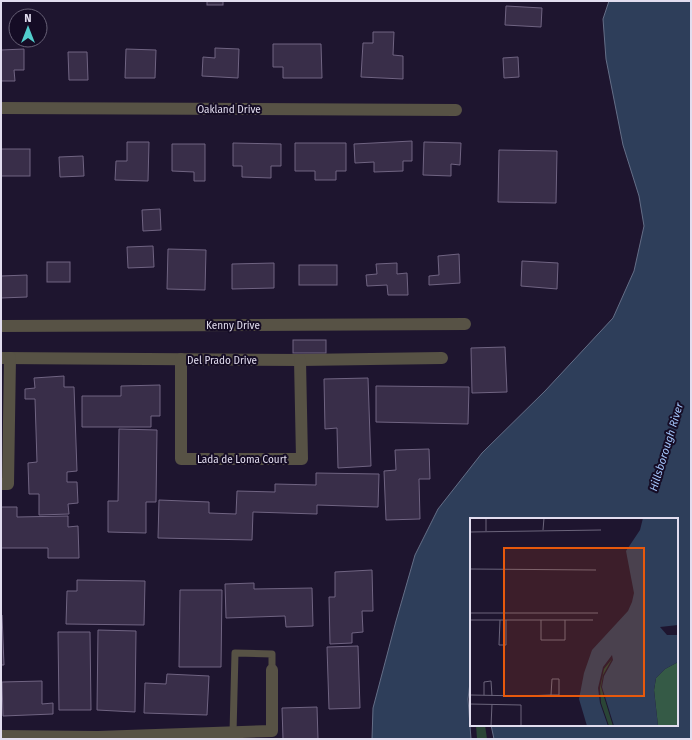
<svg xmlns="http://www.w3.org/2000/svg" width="692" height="740" viewBox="0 0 692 740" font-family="'Fira Sans',sans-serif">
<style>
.green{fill:#2a4536}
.water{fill:#2e3e5a;stroke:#646e87}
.building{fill:#392e49;stroke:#706482}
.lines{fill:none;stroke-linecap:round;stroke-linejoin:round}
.lane{stroke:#575245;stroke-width:7}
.street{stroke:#575245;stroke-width:12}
.labels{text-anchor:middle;stroke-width:4;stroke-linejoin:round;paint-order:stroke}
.street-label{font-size:10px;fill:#e2ddef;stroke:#150c25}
.water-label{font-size:11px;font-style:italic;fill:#a3c3f9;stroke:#150c25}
.inset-road{fill:none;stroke:#6c657c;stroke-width:1}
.view{fill:#e8590c;fill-opacity:0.15;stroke:#e8590c;stroke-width:2}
.inset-edge{fill:none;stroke:#e2ddef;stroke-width:2}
</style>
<rect width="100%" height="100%" fill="#1e152f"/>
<path class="green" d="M476,725H485L487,739H477Z"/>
<path class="water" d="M609,1H691V739H494L491,725H677V519H471V674L468,699L471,739H372L373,708L396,621L415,555L438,509L482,453L545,391L613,318L634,271L644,226L639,196L623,145L606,59L603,19Z"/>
<g class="building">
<rect x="207" y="1" width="16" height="4"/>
<path d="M506,6L542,8L541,27L505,25Z"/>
<path d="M373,32H394L393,55L403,56V79L361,77L363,43H373Z"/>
<path d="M273,44H321L322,78H283V67H273Z"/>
<path d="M215,48L239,49L238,78L202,76L203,57L215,58Z"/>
<path d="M24,49V70H14L15,81H1V50Z"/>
<path d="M126,49L156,50L155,78H125Z"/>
<path d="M68,52H87L88,80H69Z"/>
<path d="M518,57L519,77L504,78L503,58Z"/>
<path d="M412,141V161H403V171L374,172V162L355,163L354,144Z"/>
<path d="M127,142H149L148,181L115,180L116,161H127Z"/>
<path d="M424,142L461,143L460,165L451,164V176L423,175Z"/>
<path d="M233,143L281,144V166H271V178L242,177V166H233Z"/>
<path d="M295,143H346V171H336V180H315V171H295Z"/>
<path d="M172,144H205V181H194V172L172,171Z"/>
<rect x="1" y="149" width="29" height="27"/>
<path d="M499,150L557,151L556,203L498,202Z"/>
<path d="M83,156L84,176L60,177L59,157Z"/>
<path d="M160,209L161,230L143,231L142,210Z"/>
<path d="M153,246L154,267L128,268L127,247Z"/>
<path d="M168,249L206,250L205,290L167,289Z"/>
<path d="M459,254L460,283L429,285V276L439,275L438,256Z"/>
<path d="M522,261L558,263L557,289L521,286Z"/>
<rect x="47" y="262" width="23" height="20"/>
<path d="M274,263V288L232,289V264Z"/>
<path d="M397,263V274L407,273L408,295H388L387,285L367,286L366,275L377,274L376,264Z"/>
<rect x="299" y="265" width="38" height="20"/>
<path d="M27,275V297L1,298V276Z"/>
<rect x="293" y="340" width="33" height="13"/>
<path d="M505,347L507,392L472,393L471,348Z"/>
<path d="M64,376V387H74L77,471L67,472V482H77L78,503L68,504L69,514L39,515V494H29L28,463L37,462L35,399H25V389L35,388L34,378Z"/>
<path d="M368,378L371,466L338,468L337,428L325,429L324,379Z"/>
<path d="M160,385V416H151V427H82V396H121V386Z"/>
<path d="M376,386L469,387L468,424L376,422Z"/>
<path d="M119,429L157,430L156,502H146V533L108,532V501H118Z"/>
<path d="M429,449L430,479H419L420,519L386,520L384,471L396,470L395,450Z"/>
<path d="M316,473L379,474L378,507L317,505V514L253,512L252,540L158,538L159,500L209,502V513L236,514L237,491L275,492V484L316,485Z"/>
<path d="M1,507H17V517L68,516V527L78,526L79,558H48V548H1Z"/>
<path d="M372,570L373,611H362L363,632L352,633V643L330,644L329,597H335V572Z"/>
<path d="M77,580L145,581L144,625L66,624L67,591H77Z"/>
<path d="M254,583V589L312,588L313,626L286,627L285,616L226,618L225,584Z"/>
<path d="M180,590H222L221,667H179Z"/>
<path d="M1,615H2L4,665H1Z"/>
<path d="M98,630L136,631L135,712L97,710Z"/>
<path d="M58,632H90L91,710H59Z"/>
<path d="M358,646L360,708L329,709L327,647Z"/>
<path d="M167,674L209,676L207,715L144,713L145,683L166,684Z"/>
<path d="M42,681V704L53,703V714L3,716L2,682Z"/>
<path d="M317,707L318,739H283L282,708Z"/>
</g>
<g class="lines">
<path class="lane" d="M233,733L235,653L272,654V670"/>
<g class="street">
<path d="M1,108L456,110"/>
<path d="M1,326L465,324"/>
<path d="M1,358L300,360L442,358"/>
<path d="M181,359V459H302L300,360"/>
<path d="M1,484H8L10,358"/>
<path d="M1,736L98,737L272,731V670"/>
</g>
</g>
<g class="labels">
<g class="street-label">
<text x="229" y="113">Oakland Drive</text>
<text x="233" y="329">Kenny Drive</text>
<text x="222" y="364">Del Prado Drive</text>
<text x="242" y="463">Lada de Loma Court</text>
</g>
<g class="water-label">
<text transform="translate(666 447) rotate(-73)" y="4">Hillsborough River</text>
</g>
</g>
<g transform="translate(470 518)">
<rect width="208" height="208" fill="#1e152f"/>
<path d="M142,141L133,157L131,169L143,208H139L131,185L130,170L134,151Z" fill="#2a4536"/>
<path d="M208,144V208H188L184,172L186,160L195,151Z" fill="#355a46"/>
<path d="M173,0H208V107L190,109L197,117H208V144L195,151L186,160L184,172L188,208H144L132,169L134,158L143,142L142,137L133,149L128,170L130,185L138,208H117L109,181L114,155L122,132L158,93L162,84L164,75L156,33L170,12Z" fill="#2e3e5a"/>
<path class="inset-road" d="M73,12L74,0M16,13V0M0,14L131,12M0,54V51L126,52M0,95H128M0,102H123M30,102L29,127H36V102M71,102V122H95V102M0,177L54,178L81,177H89V161H82L81,177M14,177V164L21,163L22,178M0,186L51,187V208M21,208L22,186"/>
<path class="view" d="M34,30H174V178H34Z"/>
<rect width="208" height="208" class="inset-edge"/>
</g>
<rect width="692" height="740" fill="none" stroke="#e2ddef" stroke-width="4"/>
<g transform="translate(28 28)"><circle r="19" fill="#150c25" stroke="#676076"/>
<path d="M0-3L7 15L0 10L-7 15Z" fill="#52cdcc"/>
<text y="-6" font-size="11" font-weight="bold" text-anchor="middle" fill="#e2ddef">N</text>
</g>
</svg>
